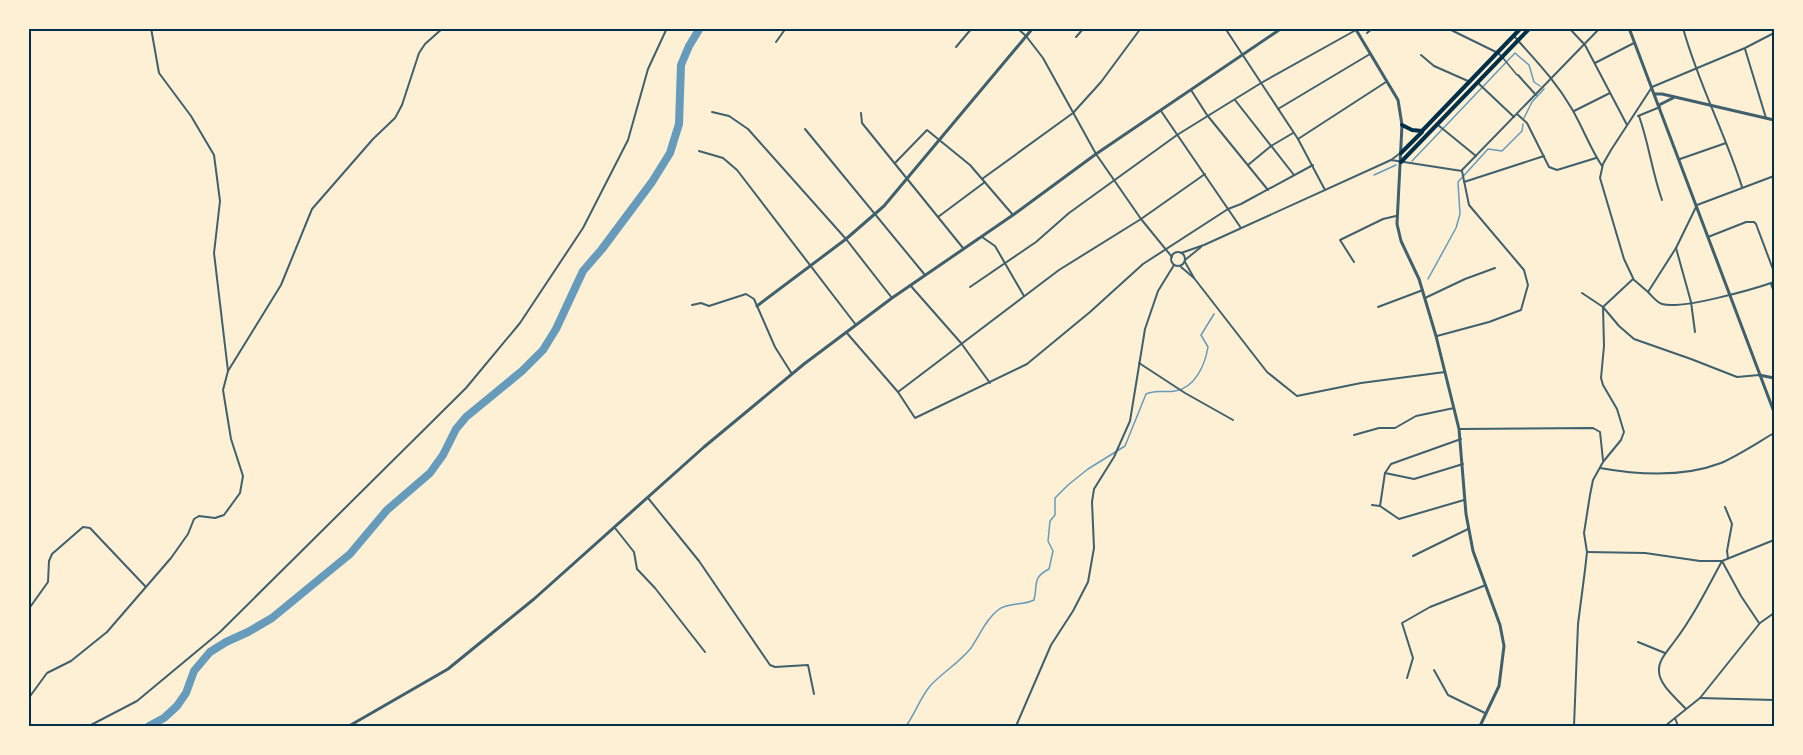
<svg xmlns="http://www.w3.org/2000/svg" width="1803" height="755" viewBox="0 0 1803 755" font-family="'DM Sans',sans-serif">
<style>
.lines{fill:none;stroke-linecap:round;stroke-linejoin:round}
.stream{stroke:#669bbc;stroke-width:1.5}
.river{stroke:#669bbc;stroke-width:8}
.pedestrian{stroke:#3f606c;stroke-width:1.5}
.minor{stroke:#3f606c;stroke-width:2}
.tertiary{stroke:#3f606c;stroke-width:3}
.secondary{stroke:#003049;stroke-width:4}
.neatline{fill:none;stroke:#003049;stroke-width:2}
</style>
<rect width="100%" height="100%" fill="#fdf0d5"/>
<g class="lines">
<g class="stream">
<path d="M1524,118L1532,102L1544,89"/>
<path d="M1412,161L1515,53L1529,65L1534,82L1540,86"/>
<path d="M1374,175L1396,165"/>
<path d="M1428,279L1456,228L1460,214L1458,182L1488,149L1502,151L1522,131L1523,124"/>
<path d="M906,726C915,714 920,698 930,686C943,672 959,663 971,648C980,635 986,619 998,610C1008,602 1022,606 1034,600C1038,583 1032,578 1049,569L1053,551L1048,541L1050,521L1055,515V498L1068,485L1088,469L1125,446L1146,394C1156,389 1164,393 1175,391C1195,388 1205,365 1208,347L1201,335L1214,314"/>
</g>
<path class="river" d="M149,726L164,718L177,706L186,693L194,671L210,652L226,642L248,632L272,618L350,554L387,510L430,473L443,455L456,429L466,417L522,371L543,350L556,329L583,271L602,249L652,182L670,153L679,124L681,65L689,46L700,28"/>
<path class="pedestrian" d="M1503,58L1517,75"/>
<g class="minor">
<path d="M151,28L159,73L191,116L214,155L220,201L214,253L228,371"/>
<path d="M1017,28L1026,36L1043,58L1096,154L1141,219L1172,257"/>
<path d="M1225,28L1298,139L1325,190"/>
<path d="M1447,28L1498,53L1503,58"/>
<path d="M1569,28L1585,45L1627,125"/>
<path d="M1683,28C1698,83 1725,133 1742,187"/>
<path d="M1773,28L1774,30"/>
<path d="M1367,33L1373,28"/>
<path d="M1514,36C1536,61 1555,80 1572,109C1583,128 1590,148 1602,166"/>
<path d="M1076,37L1084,28"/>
<path d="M776,42L786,28"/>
<path d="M956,47L972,28"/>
<path d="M1745,49L1766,118"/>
<path d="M1421,55L1434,66L1468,81"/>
<path d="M1595,63L1634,43"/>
<path d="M1518,75L1536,95"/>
<path d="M1478,83L1514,117"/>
<path d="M1191,90L1207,115L1268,190"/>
<path d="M1235,100L1294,175"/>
<path d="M1278,109L1370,54"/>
<path d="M1161,111L1241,228"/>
<path d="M1574,111L1610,93"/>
<path d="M712,112L729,116L748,129L846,239L892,298"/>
<path d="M861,113L862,123L963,248"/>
<path d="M1517,114L1527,123L1549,167L1557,170L1596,158"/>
<path d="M1638,116L1660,107"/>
<path d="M1639,116C1649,144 1652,172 1662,200"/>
<path d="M1438,125L1476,156"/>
<path d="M805,129L925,275"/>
<path d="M1298,139L1386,82"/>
<path d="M699,151L723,158L737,170L856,325"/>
<path d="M1680,159L1726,143"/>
<path d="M1391,160L1462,171L1469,205L1524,270L1528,285L1521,310L1489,322L1437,336"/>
<path d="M895,163L927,130L970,165L1013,215"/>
<path d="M1248,165L1271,146L1293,133"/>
<path d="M1462,170L1600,28"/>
<path d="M982,179L1073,113L1101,82L1141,28"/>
<path d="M1464,182L1544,156"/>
<path d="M938,217L985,182"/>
<path d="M982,237L995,246L1024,296"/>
<path d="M1708,237L1746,222H1754L1756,224L1774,272"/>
<path d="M1676,248L1691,302L1695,332"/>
<circle cx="1178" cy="259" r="7"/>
<path d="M1181,253L1204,245L1391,160L1399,154"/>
<path d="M1185,260L1201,247"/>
<path d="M1185,262L1194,278L1267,372L1297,396L1361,383L1445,372"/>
<path d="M1354,262L1340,240L1383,219L1396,216"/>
<path d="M1181,267L1194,278"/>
<path d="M1633,278L1624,259L1600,178L1603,164L1611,150L1652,87L1745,48L1774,33"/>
<path d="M1771,284L1774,292"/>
<path d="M910,285L961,343L990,383"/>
<path d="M970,287L1036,242L1069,213L1177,135L1261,83L1356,30"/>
<path d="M1648,292C1652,296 1656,302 1662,304C1681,310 1754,289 1774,282"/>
<path d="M1425,298L1465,279L1495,268"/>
<path d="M692,305L701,303L709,306L746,294L754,299L775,347L792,374"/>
<path d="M1378,307L1423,290"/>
<path d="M846,332L898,392L915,418L1027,364L1090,312L1143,264L1228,209L1241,204L1313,165"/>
<path d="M1139,363L1185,393L1233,420"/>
<path d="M1759,375L1737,377L1691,359L1634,339L1619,326L1603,307L1633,279L1648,292L1676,248L1697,205L1774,176"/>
<path d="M898,392L1059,270L1141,219L1205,174"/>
<path d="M1459,429L1593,428L1600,432L1603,460"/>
<path d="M1354,435L1379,428H1395L1416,416L1454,408"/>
<path d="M1600,468C1639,475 1682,478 1721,463C1739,455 1757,443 1774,433"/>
<path d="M1385,473L1414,479L1463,464"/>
<path d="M648,498L699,561L770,665L775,667L808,665L814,694"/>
<path d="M1372,505L1380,506L1399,519L1464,500"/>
<path d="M1380,506L1385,473L1391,464L1461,439"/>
<path d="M1725,507L1732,524L1727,551L1728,558"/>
<path d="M615,528L634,552L637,569L655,588L705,652"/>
<path d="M1587,552L1645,553L1700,561H1722L1774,540"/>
<path d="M1413,556L1468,529"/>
<path d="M1722,561L1741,596L1759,623"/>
<path d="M28,610L48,582L49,561L52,554L83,527L90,528L145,586"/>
<path d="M1638,642L1665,653"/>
<path d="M1434,670L1448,695L1485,713"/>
<path d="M1407,678L1413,658L1402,623L1430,607L1486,585"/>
<path d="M1700,698L1774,700"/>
<path d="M28,699L47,673L71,661L107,632L171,558L188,534L194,519L199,516L215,518L224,515L240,493L243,476L231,439L223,390L228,371L281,285L312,209L373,139L395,118L402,105L419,53L425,44L443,28"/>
<path d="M1686,709C1677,699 1659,685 1659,671C1658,661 1668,650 1674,642C1693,617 1707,589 1722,561"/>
<path d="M1675,718L1678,726"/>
<path d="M89,726L137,701L220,632L466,388L520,323L583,228L628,140L648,69L667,28"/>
<path d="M1016,726L1051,645L1073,611L1088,582L1094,548L1092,502L1094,489L1114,457L1130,421L1145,329L1158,291L1174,265"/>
<path d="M1574,726L1578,624L1585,570L1587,552L1584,533L1590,495L1593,480L1603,462L1621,440L1624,432L1617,409L1603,385L1601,378L1604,346L1603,307L1582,293"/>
<path d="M1665,726L1700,698L1760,623L1774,613"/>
</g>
<g class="tertiary">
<path d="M1355,28L1398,100L1402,125L1397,224L1401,241L1419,279L1436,336L1459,429L1466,514L1473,551L1500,625L1504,646L1499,686L1480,726"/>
<path d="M1629,28L1774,412"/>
<path d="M1655,94H1662L1774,120"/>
<path d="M1659,105L1673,98"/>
<path d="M757,306L846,239L884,206L1033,28"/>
<path d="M1759,375L1774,378"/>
<path d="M349,726L448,669L534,599L704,447L804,364L892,298L1013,215L1096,154L1282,28"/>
</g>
<g class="secondary">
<path d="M1402,125L1412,130L1422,131L1521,28"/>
<path d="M1401,153L1422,132"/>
<path d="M1401,162L1530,28"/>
</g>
</g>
<rect width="1803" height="755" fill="none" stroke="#fdf0d5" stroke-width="60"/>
<rect x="30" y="30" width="1743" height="695" class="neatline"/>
</svg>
